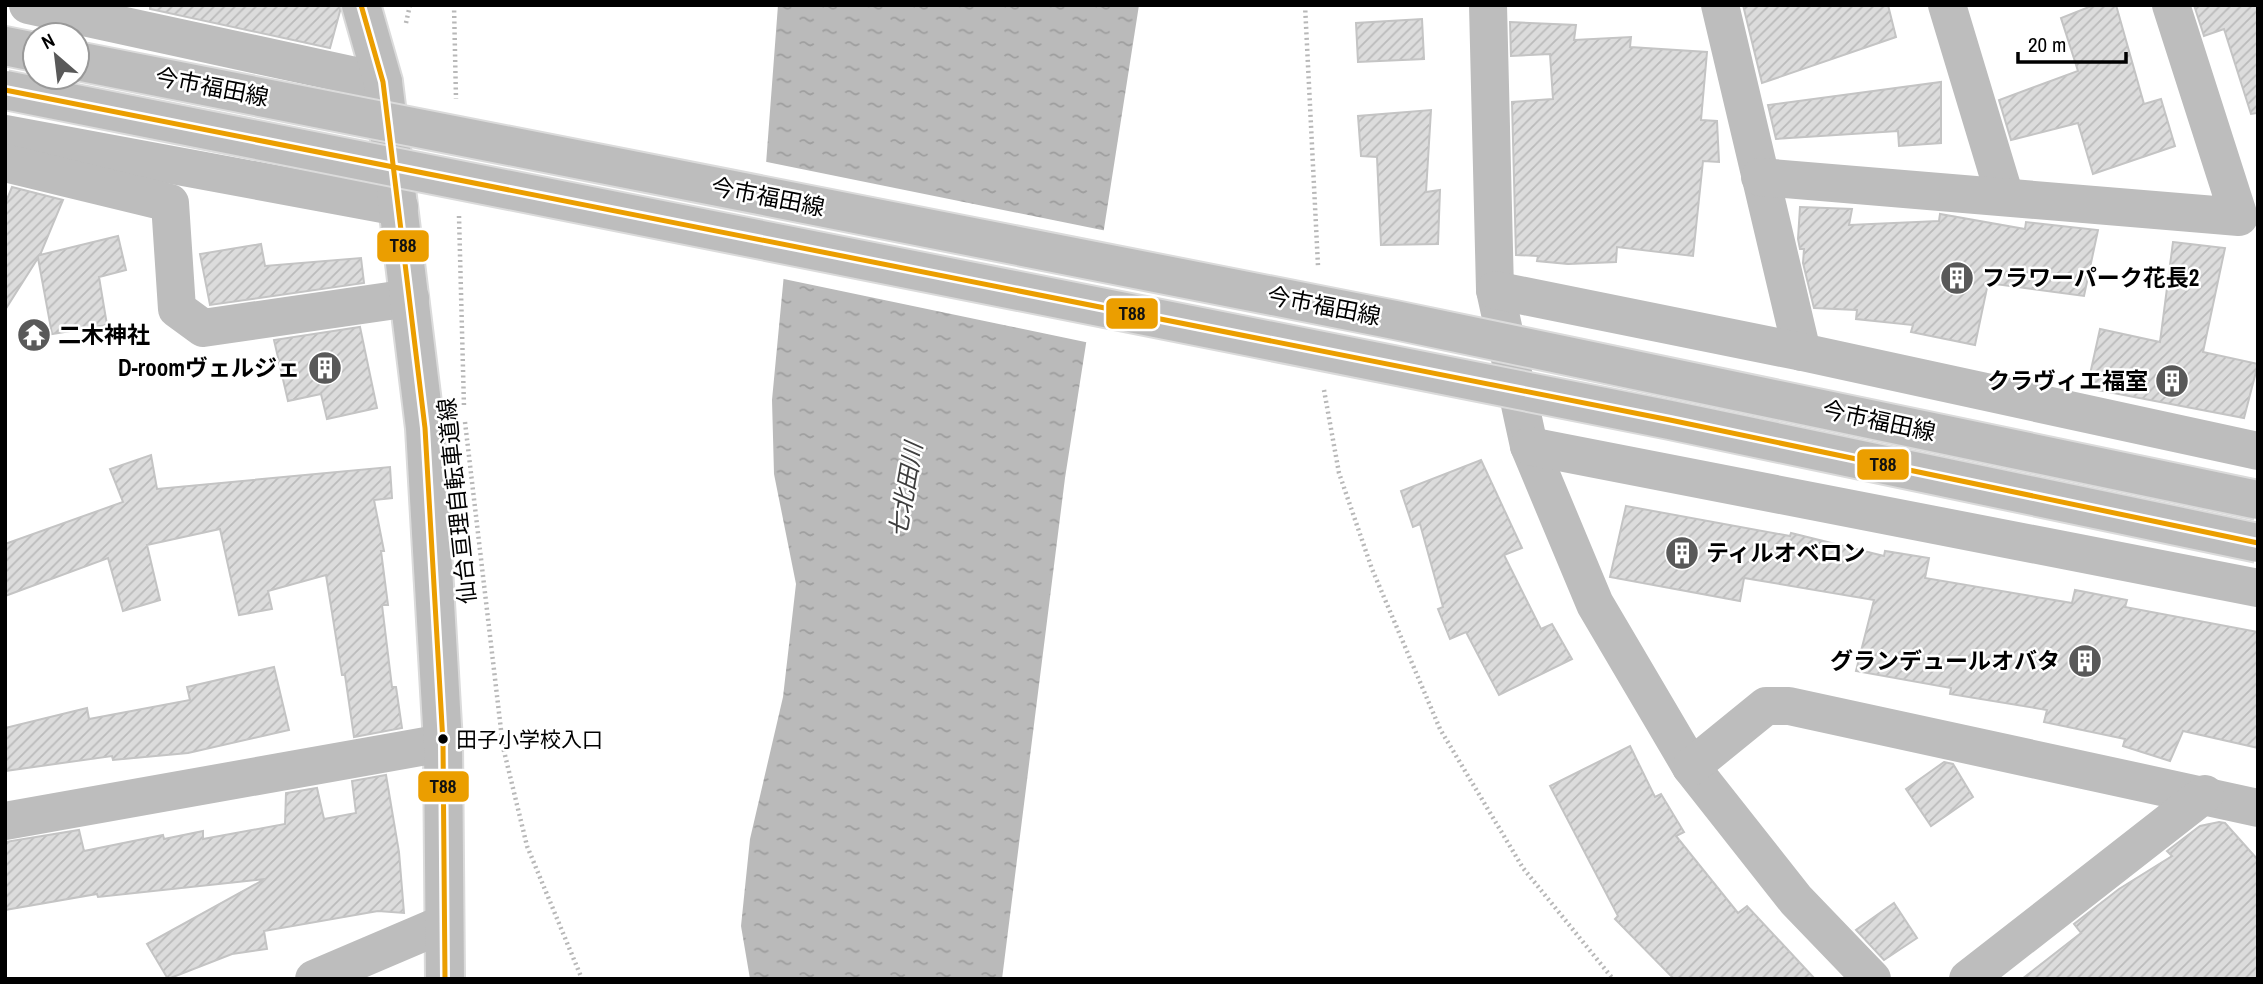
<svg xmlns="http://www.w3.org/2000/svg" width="2263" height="984" viewBox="0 0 2263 984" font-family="'Archivo Narrow','Noto Sans JP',sans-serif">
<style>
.water{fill:url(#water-ripples)}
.pier{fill:#fff}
.building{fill:url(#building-hatch);stroke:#c4c4c4;stroke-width:2}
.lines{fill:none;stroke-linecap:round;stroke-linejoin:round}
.major-casing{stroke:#dbdbdb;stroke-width:42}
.path{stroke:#b8b8b8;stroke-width:4.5;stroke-dasharray:2 3.5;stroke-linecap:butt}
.minor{stroke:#bdbdbd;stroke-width:38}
.major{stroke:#bdbdbd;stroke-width:38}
.major-bridge-casing{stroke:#dbdbdb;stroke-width:42;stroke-linecap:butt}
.major-bridge{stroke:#bdbdbd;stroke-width:38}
.bus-1-casing{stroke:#fff;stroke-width:10}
.bus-1{stroke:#eb9e00;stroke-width:5}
.bus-dot{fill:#000;stroke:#fff;stroke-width:2.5}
.labels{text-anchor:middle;stroke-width:5;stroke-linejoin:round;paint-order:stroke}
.bus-label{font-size:21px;fill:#000;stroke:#fff;text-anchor:start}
.street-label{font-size:23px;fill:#000;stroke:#fff}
.poi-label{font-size:23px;font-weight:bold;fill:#000;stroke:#fff;text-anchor:start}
.water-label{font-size:24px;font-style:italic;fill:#3e3e3e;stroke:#fff}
.line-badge{stroke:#fff;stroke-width:2.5}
.pale-badge-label{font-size:19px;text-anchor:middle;font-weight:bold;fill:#111}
</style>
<defs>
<pattern id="water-ripples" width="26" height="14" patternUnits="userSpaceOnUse" patternTransform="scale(1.75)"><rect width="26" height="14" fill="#bababa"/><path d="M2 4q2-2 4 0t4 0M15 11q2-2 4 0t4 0" fill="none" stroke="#9e9e9e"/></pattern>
<pattern id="building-hatch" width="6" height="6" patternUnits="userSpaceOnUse" patternTransform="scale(1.75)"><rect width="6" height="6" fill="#dcdcdc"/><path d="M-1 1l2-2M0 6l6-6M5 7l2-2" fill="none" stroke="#bbb"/></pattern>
</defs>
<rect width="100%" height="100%" fill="#fff"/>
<path class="water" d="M778,5H1139L1065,478L1002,979H750L741,926L750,839L783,697L796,584L774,474L772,400L792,190L766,164Z"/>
<path class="pier" d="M762,161L1107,231L1090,343L779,278L788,191Z"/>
<g class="building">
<path d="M150,5H340V11L330,48L150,9Z"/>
<path d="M1743,5H1888L1896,37L1762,83Z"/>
<path d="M2094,5H2116L2144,104L2161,99L2175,146L2093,174L2078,123L2011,140L1999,100L2078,71L2061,18Z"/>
<path d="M2194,5H2258V113L2251,114L2224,29L2204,36Z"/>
<path d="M1422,19L1424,59L1358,62L1356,23Z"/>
<path d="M1510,22L1576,25L1574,40L1631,37L1630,47L1707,52L1701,120L1717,121L1719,162L1703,161L1693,256L1617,247L1616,262L1568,264L1537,261L1538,256L1516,255L1512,102L1553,99L1550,54L1511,56Z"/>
<path d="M1941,82V143L1899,146L1898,131L1776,139L1768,105Z"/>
<path d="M1431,110L1426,192L1440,190L1438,244L1381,245L1377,157L1361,156L1358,116Z"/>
<path d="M12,187L63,200L40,255L118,236L126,270L99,277L107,325L52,334L38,258L5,310V204Z"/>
<path d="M1800,207L1852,209L1849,225L1939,221L1940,214L2025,229L2026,222L2098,230L2084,296L1988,283L1975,345L1911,332L1913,325L1856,319L1857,310L1814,308L1803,263L1804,249H1800L1798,239Z"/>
<path d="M2173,242L2225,248L2203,352L2258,364L2244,418L2087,388L2100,329L2160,342Z"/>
<path d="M261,244L265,266L361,258L364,283L210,305L200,254Z"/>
<path d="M360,327L377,408L327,419L321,394L288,401L274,340Z"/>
<path d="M151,455L157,489L390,467L392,498L374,500L384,551H381L388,605H382L392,687H396L402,728L354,737L345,675H342L326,575L268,591L272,609L239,615L220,529L147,545L160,600L123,611L108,558L5,596V544L123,502L110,469Z"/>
<path d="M1481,460L1522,548L1504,555L1541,629L1552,624L1572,659L1499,695L1466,632L1450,639L1438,609L1443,607L1420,524L1413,527L1401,491Z"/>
<path d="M1626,506L1790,536L1791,533L1884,556L1885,551L1929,558L1925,578L2072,603L2075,590L2127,600L2125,607L2258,632V748L2183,731L2170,761L2123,746L2125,739L2044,722L2047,710L1950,694L1951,688L1856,671L1874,600L1744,578L1740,601L1610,577Z"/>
<path d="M274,667L289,730L188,753L113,760L112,756L5,771V728L87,708L89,719L190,700L187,687Z"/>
<path d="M1630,746L1655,797L1661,794L1684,832L1676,836L1738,913L1747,906L1815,979H1674L1615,919L1618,916L1550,786Z"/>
<path d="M1944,762L1953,764L1973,797L1931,826L1906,789Z"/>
<path d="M386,775L399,852L404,913L378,911L264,931L267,949L232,954L168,979L147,944L265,879L98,897L97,894L5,910V842L79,830L84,851L163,835L164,839L203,831V839L285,824L286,793L317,788L324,819L356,813L352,781Z"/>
<path d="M2219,822L2225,823L2258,860V979H2022L2081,933L2074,924L2119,889L2172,856L2167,851L2200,826Z"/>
<path d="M1894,903L1917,938L1884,960L1856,930Z"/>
</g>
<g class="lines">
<g class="major-casing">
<g id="major">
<path d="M361,5L383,82L425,428L443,743L445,979"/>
<path d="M5,46L35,52"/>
</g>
</g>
<g class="path">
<path d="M454,5L456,99"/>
<path d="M1305,5L1318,266"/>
<path d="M406,23L410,5"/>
<path d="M459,216L464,407"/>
<path d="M1324,390L1339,473L1372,569L1440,729L1523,868L1613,979"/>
<path d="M465,422L503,747L527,846L582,979"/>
</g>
<g class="minor">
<path d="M28,5L383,82"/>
<path d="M1488,5L1495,290L1529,446L1595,604L1691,767L1796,900L1872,979"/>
<path d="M1720,5L1802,352"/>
<path d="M1947,5L2005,197"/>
<path d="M5,134L399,207"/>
<path d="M5,163L170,203L177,309L203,328L410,298"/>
<path d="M1760,177L2239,217L2171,5"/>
<path d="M1495,290L1802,352L2258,451"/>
<path d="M1529,446L2258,588"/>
<path d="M1691,767L1766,706H1789L2258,808"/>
<path d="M5,821L443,743"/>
<path d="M314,979L443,924"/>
<path d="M1968,979L2205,794"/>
</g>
<use href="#major" class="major"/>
<g class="major-bridge-casing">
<g id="major-bridge">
<path d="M77,61L1395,320L2258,500"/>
<path d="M5,90L1670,420L2258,543"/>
</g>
</g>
<use href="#major-bridge" class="major-bridge"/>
<g class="bus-1-casing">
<g id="bus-1">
<path d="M361,5L383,82L425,428L443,743L445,979"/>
<path d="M5,90L1670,420L2258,543"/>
</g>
</g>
<use href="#bus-1" class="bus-1"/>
</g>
<defs>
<g id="building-disc" transform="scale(1.75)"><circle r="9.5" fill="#595959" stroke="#fff"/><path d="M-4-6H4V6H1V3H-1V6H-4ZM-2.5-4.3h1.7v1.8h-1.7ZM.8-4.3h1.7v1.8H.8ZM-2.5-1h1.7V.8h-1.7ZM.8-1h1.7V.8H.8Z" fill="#fff"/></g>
<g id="temple-disc" transform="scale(1.75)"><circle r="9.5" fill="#595959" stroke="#fff"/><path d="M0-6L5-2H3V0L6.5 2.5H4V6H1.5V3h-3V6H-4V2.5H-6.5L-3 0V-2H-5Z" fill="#fff"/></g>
</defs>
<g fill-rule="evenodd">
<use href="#building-disc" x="1957" y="278"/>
<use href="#temple-disc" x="34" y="335"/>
<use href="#building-disc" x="325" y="368"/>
<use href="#building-disc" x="2172" y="381"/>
<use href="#building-disc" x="1682" y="553"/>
<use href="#building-disc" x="2085" y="661"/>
</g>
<circle class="bus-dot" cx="443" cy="739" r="6"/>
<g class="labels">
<g class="bus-label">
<text x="456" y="747">田子小学校入口</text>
</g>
<g class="street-label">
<text transform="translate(212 87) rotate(11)" y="8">今市福田線</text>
<text transform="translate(768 197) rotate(11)" y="8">今市福田線</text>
<text transform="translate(1324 306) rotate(11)" y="8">今市福田線</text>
<text transform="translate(1879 421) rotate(12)" y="8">今市福田線</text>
<text transform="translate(457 501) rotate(-96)" y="8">仙台亘理自転車道線</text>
</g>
<g class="poi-label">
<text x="1982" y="286">フラワーパーク花長2</text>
<text x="58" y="343">二木神社</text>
<text x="300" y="376" text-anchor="end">D-roomヴェルジェ</text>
<text x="2148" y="389" text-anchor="end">クラヴィエ福室</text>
<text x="1706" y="561">ティルオベロン</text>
<text x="2060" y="669" text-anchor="end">グランデュールオバタ</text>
</g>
<g class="water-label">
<text transform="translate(906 490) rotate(-80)" y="8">七北田川</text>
</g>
</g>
<g class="line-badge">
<rect x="376" y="229" width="54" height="34" rx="7" fill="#eb9e00"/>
<rect x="1105" y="297" width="54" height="33" rx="7" fill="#eb9e00"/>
<rect x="1856" y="448" width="54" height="33" rx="7" fill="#eb9e00"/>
<rect x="417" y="770" width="53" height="33" rx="7" fill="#eb9e00"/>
</g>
<g class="pale-badge-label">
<text x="403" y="252">T88</text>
<text x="1132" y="320">T88</text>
<text x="1883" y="471">T88</text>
<text x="443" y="793">T88</text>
</g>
<rect width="2263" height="984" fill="none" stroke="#000000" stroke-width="14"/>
<g transform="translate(56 56) rotate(332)"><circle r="33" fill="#ffffff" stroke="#999999" stroke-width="2"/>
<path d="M0-5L12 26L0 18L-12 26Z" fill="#595959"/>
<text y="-10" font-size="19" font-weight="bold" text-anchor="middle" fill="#000000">N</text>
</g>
<path d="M2018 52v10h108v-10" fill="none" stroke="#000000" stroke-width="3.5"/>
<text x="2028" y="52" font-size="21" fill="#000000" stroke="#ffffff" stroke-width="5" paint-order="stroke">20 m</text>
</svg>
